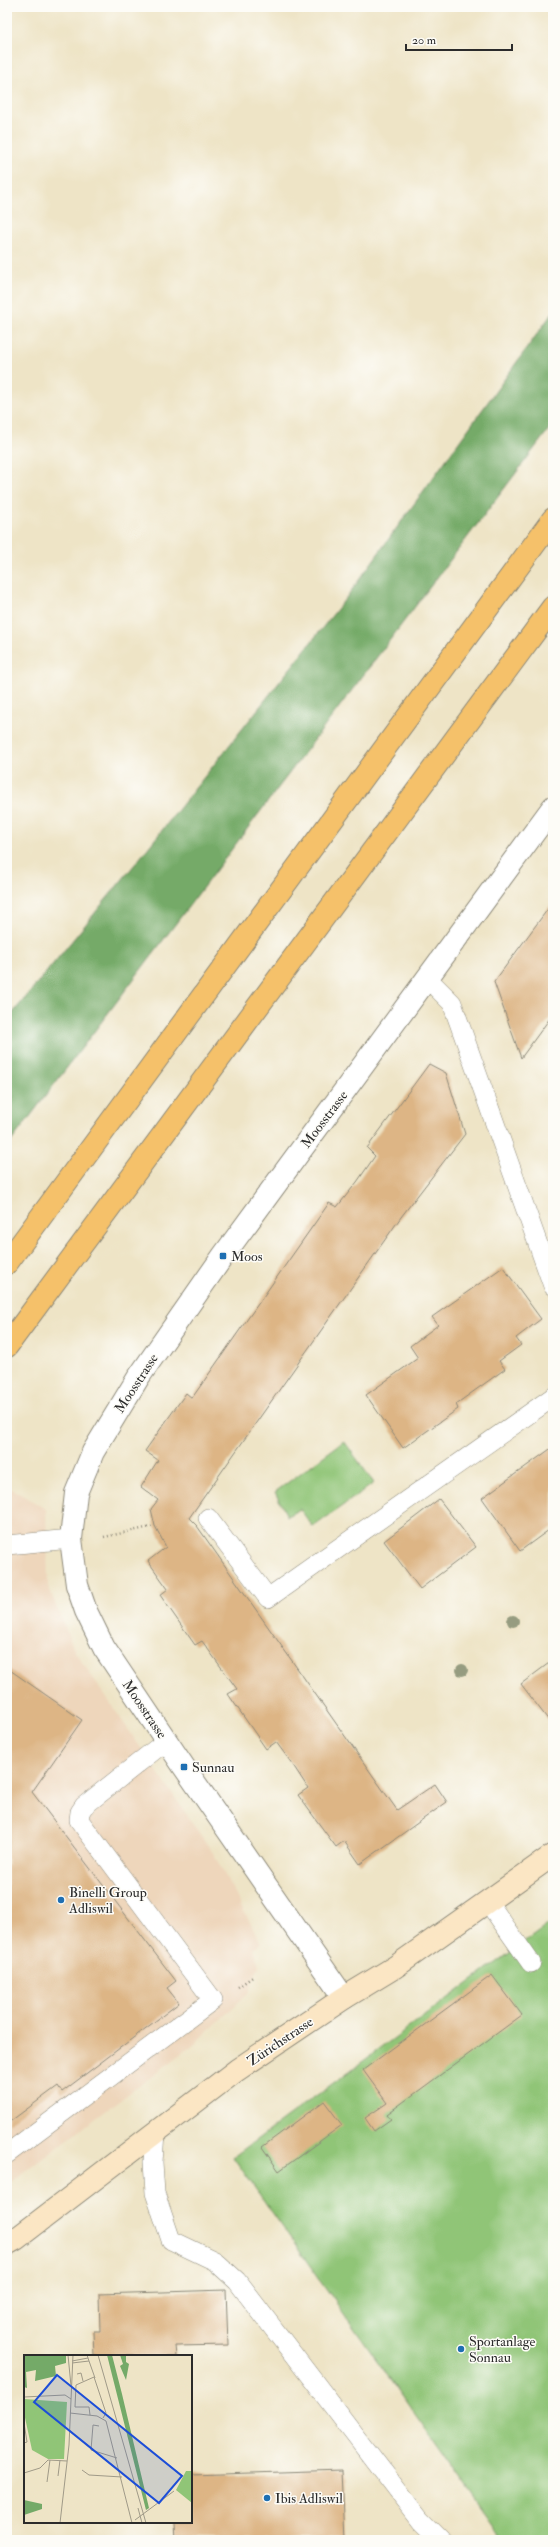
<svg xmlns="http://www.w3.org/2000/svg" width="560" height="2547" viewBox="0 0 560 2547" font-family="'IM FELL Double Pica',serif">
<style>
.built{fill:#eed6bb}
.green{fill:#90c577;stroke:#5e7851}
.forest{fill:#74aa68;stroke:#506a4a}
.building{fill:#ddb585}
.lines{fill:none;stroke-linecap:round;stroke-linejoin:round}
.service-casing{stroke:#8c8878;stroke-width:20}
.minor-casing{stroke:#8c8878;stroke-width:24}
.secondary-casing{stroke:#8c8878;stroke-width:24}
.motorway-casing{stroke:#8c8878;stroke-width:24}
.path{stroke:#8c8878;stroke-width:2.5;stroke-dasharray:1 3;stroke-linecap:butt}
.service{stroke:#fff;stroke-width:19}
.minor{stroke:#fff;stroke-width:22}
.secondary{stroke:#fbe6c4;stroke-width:22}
.motorway{stroke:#f5c16b;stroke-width:22}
.tree{fill:#969c80}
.poi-dot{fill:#1f6fb2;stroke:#fdfcf7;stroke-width:1.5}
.labels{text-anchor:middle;stroke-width:3;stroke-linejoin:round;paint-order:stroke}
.street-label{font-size:14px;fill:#2b2b2b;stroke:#fdfcf7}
.poi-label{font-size:14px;fill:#2b2b2b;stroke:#fdfcf7;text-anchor:start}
.inset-road{fill:none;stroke:#a09a88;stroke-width:1}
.view{fill:#1d4ed8;fill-opacity:0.15;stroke:#1d4ed8;stroke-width:2}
.inset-edge{fill:none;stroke:#2b2b2b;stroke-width:2}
</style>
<rect width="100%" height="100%" fill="#fdfcf7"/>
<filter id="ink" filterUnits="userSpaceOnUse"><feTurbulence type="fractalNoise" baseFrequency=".025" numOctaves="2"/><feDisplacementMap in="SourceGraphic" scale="8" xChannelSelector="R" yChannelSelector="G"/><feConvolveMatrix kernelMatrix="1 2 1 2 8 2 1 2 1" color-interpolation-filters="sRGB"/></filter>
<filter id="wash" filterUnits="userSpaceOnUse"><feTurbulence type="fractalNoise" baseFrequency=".012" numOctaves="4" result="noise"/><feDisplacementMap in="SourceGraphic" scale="16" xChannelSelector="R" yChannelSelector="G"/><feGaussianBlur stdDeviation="0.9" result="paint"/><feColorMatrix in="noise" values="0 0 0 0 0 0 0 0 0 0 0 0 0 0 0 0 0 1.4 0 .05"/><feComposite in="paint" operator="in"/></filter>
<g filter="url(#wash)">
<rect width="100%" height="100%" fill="#eee4c6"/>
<path class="built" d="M7,1486L46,1509L48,1586L75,1652L213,1853L261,1943L254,1949L259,1966L248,1993L196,2043L7,2185Z"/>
<g class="green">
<path d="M344,1441L374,1483L313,1527L300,1509L287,1516L275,1492Z"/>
<path d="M553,1921V2540H504L233,2157Z"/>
</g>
<path class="forest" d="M553,312V424L7,1147V1020L140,858L346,598Z"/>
<g id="blocks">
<g class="building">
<path d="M553,902V1014L521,1058L494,982Z"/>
<path d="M429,1064L446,1073L465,1134L401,1217L189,1518L197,1526L397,1810L435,1784L447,1802L360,1864L344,1841L336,1847L298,1795L308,1788L293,1765L276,1742L266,1749L228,1694L237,1689L202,1641L195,1645L160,1595L168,1589L148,1561L166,1547L155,1526L151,1509L158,1500L141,1487L158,1460L145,1451L186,1393L192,1398L329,1203L337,1207L357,1182L375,1156L367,1148Z"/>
<path d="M503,1267L541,1319L516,1338L521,1345L499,1361L505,1369L456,1404L458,1409L403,1448L366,1395L418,1358L410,1346L438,1325L432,1317Z"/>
<path d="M553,1447V1527L520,1551L482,1498Z"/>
<path d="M439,1499L476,1547L420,1589L384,1541Z"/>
<path d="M553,1660V1726L521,1684Z"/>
<path d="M7,1668L82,1720L32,1792L176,1981L167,1988L179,2003L62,2092L58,2086L8,2123Z"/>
<path d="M492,1975L522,2015L387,2114L391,2119L374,2131L365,2118L387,2103L363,2070Z"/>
<path d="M324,2101L342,2125L279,2171L262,2147Z"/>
<path d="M226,2290L228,2345L175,2346L176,2356H94L93,2331H100L99,2294Z"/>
<path d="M342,2470L345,2540H175L174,2522H191V2475Z"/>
</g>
</g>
</g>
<g filter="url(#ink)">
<use href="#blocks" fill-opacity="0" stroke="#8c8878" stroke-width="1"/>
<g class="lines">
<g class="service-casing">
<g id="service">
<path d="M427,978L452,1003L553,1286"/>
<path d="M208,1518L268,1598L553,1397"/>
<path d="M7,1545L71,1539"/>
<path d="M488,1902L531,1963"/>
<path d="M155,2132L153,2162L155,2193L171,2240L215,2261L237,2281L420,2520L440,2540"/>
<path d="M7,2154L213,2000L79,1820L80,1812L84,1806L166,1741"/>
</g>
</g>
<g class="minor-casing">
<path id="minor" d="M344,1998L184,1767L104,1648L86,1611L77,1585L71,1539L76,1493L93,1452L138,1378L223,1256L553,807"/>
</g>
<g class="secondary-casing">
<path id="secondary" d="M7,2244L16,2239L237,2070L344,1998L395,1967L553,1855"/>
</g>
<g class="motorway-casing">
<g id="motorway">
<path d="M7,1263L553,519"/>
<path d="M7,1346L553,607"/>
</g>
</g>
<g class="path">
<path d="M104,1537L155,1526"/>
<path d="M238,1987L254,1976"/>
</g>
<use href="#service" class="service"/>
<use href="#minor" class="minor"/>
<use href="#secondary" class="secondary"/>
<use href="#motorway" class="motorway"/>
</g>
<g class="tree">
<circle cx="513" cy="1621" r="6"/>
<circle cx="462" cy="1670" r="6"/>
</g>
</g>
<g class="poi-dot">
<rect x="219" y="1252" width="8" height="8" rx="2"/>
<rect x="180" y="1763" width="8" height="8" rx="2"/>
<circle cx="61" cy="1900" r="4"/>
<circle cx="461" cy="2349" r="4"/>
<circle cx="267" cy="2498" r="4"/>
</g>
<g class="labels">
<g class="street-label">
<text transform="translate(324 1119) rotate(-53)" y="5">Moosstrasse</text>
<text transform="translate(136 1383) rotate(-57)" y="5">Moosstrasse</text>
<text transform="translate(145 1709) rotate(56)" y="5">Moosstrasse</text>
<text transform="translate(280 2041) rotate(-34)" y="5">Zürichstrasse</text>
</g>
<g class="poi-label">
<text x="231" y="1261">Moos</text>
<text x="192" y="1772">Sunnau</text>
<text x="69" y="1897">Binelli Group<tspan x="69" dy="16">Adliswil</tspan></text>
<text x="469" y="2346">Sportanlage<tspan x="469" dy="16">Sonnau</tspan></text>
<text x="275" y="2503">Ibis Adliswil</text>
</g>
</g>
<g transform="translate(24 2355)">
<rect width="168" height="168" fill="#eee4c6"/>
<path d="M0,44L43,47L40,104H24L8,95L0,58ZM162,116H168V148L152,135Z" fill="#90c577"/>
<path d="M0,0H42V8L31,11L32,21L11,26L12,15L2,17L3,33L0,32ZM83,0H88L98,39L125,153L122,155ZM96,0H102V7L105,9L102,25L96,11L99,9ZM0,145L18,149V154L0,160Z" fill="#74aa68"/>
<path class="inset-road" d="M44,0L47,31M74,0L122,168M48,6L64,3M65,6L71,23M48,8L65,6L63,0M53,19L57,18L59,26M0,42L41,40L47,44M46,58L73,61L82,66L108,168M66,60L65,52H51L52,30L70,22L82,58L79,63M0,68L3,87L0,88M75,71L69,70L67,95L93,103M58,115L65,120L98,122M0,118L16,113L24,105L43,106M34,121L36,105M23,127L26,105M114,153L118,168M111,165L150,136M36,168L45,90L49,0"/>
<path class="view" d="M33,20L158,121L135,148L10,47Z"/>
<rect width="168" height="168" class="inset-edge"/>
</g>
<rect width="560" height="2547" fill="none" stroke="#fdfcf7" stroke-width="24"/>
<path d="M406 44v6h106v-6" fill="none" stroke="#2b2b2b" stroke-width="2"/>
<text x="412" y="44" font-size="12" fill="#2b2b2b" stroke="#fdfcf7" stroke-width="3" paint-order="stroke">20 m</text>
</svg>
